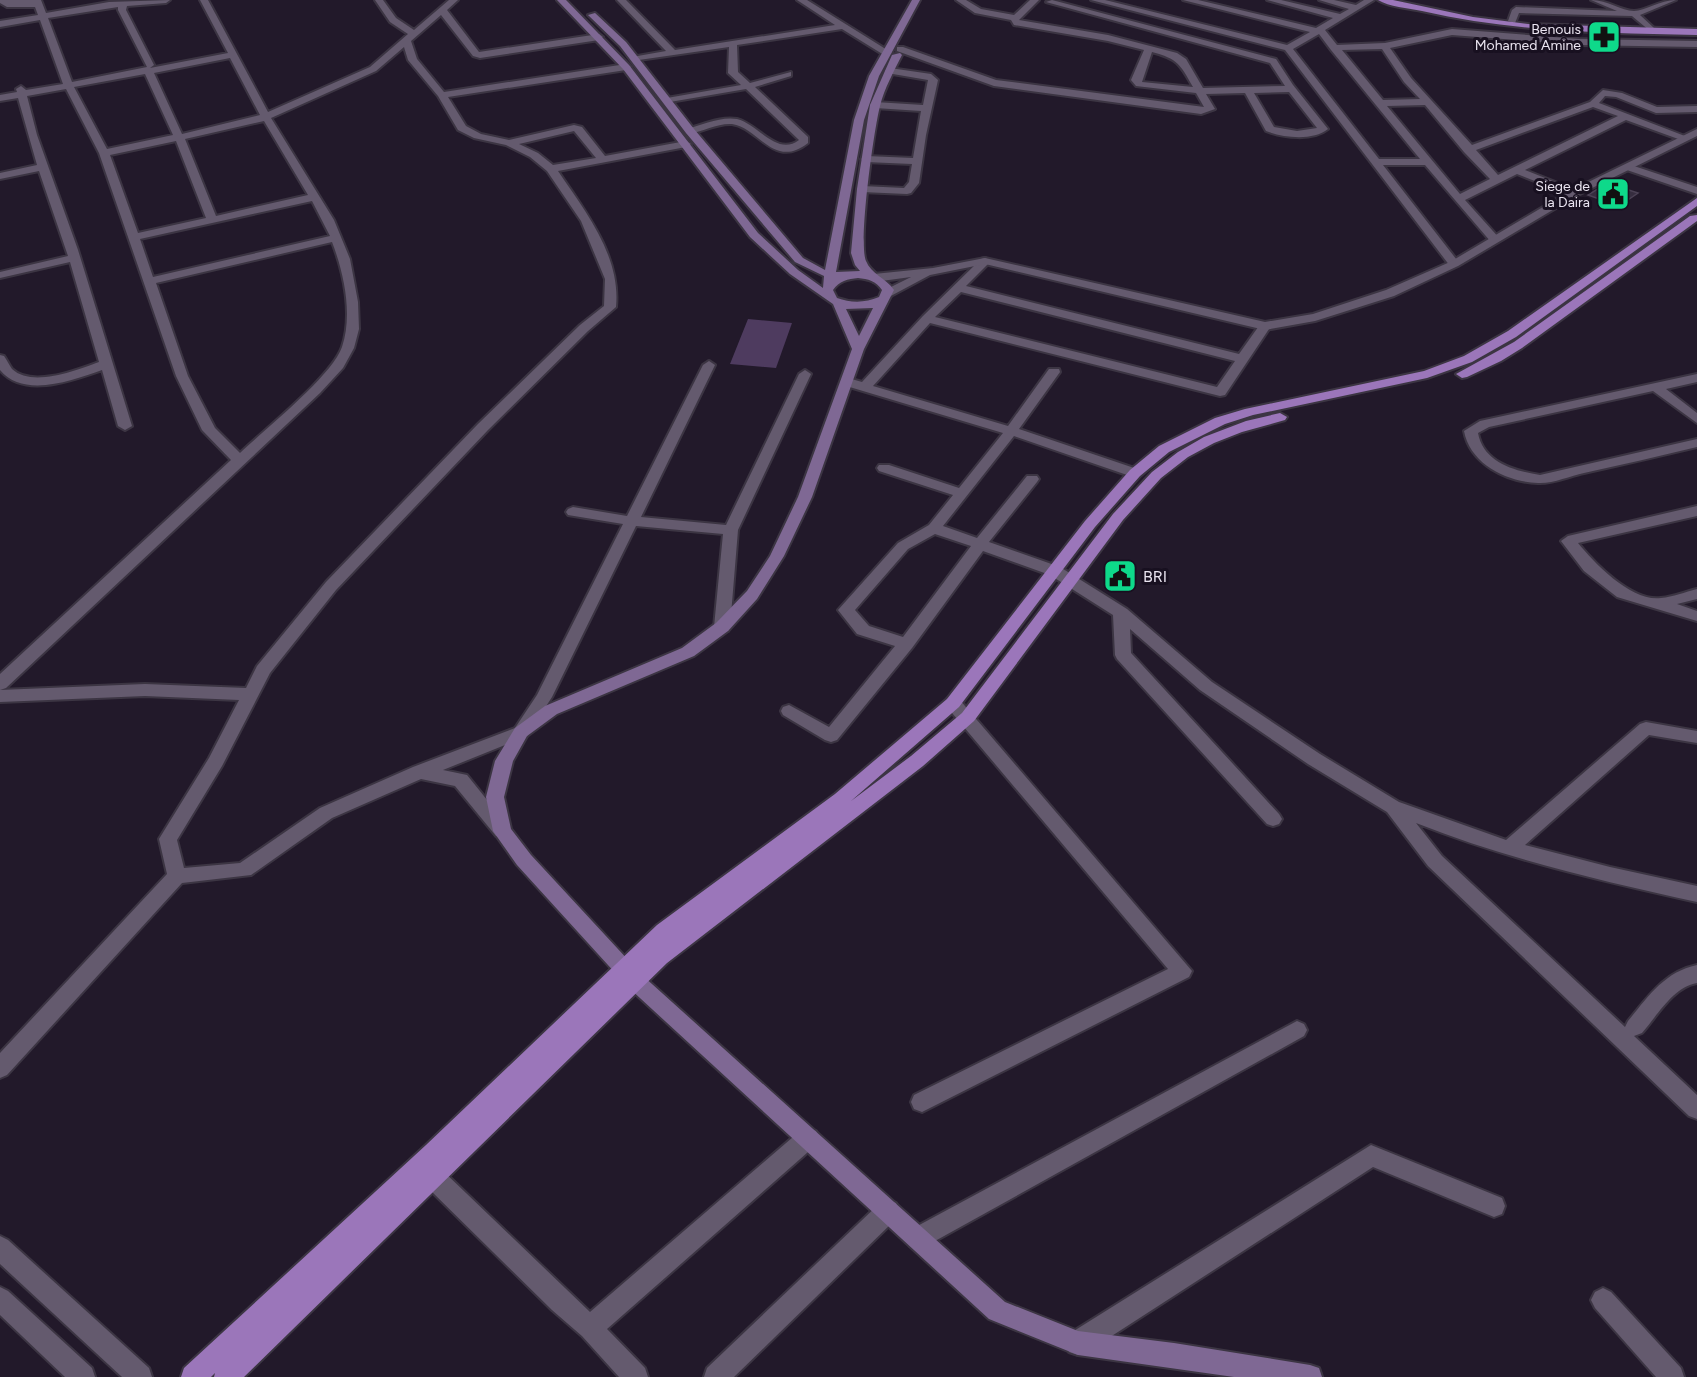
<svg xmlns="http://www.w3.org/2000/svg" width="1697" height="1377" viewBox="0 0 1697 1377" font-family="Figtree,sans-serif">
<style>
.green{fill:#4e3b5f}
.building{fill:#362d3f;stroke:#4c4255;stroke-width:1.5}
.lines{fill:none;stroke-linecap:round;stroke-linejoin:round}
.minor-casing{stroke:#3c3543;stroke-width:4}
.tertiary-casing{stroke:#3c3543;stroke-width:4}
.secondary-casing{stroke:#3c3543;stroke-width:4}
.primary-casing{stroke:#3c3543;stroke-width:4}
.minor{fill:#645a6e;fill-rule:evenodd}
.tertiary{fill:#645a6e;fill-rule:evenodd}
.secondary{fill:#7f6894;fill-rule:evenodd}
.primary{fill:#9b76ba;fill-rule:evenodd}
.labels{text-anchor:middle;stroke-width:6;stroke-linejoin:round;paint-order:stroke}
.far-poi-label{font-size:14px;fill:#eae4f0;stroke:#181020;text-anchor:end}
.poi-label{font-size:16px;fill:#eae4f0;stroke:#181020;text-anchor:start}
</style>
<rect width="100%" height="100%" fill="#22192a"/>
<path class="green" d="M748,319L792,323L776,368L730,364Z"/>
<path class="building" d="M1607,183L1638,193L1619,206L1588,195Z"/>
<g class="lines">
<g class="minor-casing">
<g id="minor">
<path d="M0,0H41L46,13L109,2L170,0L166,3L127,6L126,10L154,65L150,68L228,53L200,0H208L268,112L370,67L408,34L390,22L375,0H383L396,18L414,30L449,0H458L447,10L479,52L599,34L603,37L599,40L480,58L473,56L441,15L411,41L417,59L444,92L626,64L631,67L626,70L448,97L466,126L481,134L509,140L574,125L582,127L605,156L686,141L691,144L686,147L558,171C585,211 621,256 616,307L588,331L488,430L336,590L270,673L222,766L177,840L184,868L240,863L320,808L413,767L515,728L537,695L623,524L568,515L566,512L568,509L573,507L627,516L703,365L709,361L715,365L641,517L726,525L799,374L805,370L811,374L738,530L730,627L728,631H716L714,627L723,534L636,526L552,697L527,736L443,770L467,775L508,826L511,831L508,836L502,838L496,836L455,786L421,779L332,818L251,875L182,883L7,1075L0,1078V1053L167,874L159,839L209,758L239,700L145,696L0,702V690L145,684L246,688L257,666L326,582L478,424L580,325L604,306L605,279L581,221L547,171L530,157L506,145L474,138L458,130L438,96L408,60L404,47L376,71L271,118L334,220L350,259L358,302L359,329L354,348L343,368L320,393L6,688L0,690V674L231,460L202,430L176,376L99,153L66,89L27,96L37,135L78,250L132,426L125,430L118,426L102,370C73,380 24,399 0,370V355L4,356C7,360 9,365 12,369C32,388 77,370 99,362L70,262L0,278V272L68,256L39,171L0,179V173L37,165L18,98L0,101V95L17,92L16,89L21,86L26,90L63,84L40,20L0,27V21L38,15L35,7H7L0,3ZM118,7V10L147,67L72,82L48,18ZM230,58L260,115L182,134L154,73ZM145,74L173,135L107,149L74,87ZM264,121L308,195L216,216L185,139ZM574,131L596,158L553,165L538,153L519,144ZM176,141L206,218L138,233L110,155ZM312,201L330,236L153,277L140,239ZM332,242C344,273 353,315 342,347C332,376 265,429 240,453L215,428L188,376L156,283Z"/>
<path d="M617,0H626L675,50L835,25L797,0H807L892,53L884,55L842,29L737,45L738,72L750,83L791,72V76L755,87L808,137V143C774,170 758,127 732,124C718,123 703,131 690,134L686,133V129C702,125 721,116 737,119C758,124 777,157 799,140L746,89L664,103V99L667,98L741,85L728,73L729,47L632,61V57L666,51Z"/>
<path d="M956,0H966L981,9L1014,15L1030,0H1039L1019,20L1108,35L1177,53L1186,59L1203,88L1285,86L1270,63L1046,2L1052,0L1276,59L1293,85L1328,129C1313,141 1284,138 1266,131L1245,93L1206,94L1215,109L1201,114L994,86L897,51V47H903L996,80L1204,107L1196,93L1136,86L1131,80L1144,50L1108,41L1014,25L1011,20L975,13ZM1152,52C1178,59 1180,64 1193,87L1142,82ZM1289,92L1317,128L1297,131L1274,127L1254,93Z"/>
<path d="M1091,0H1105L1287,45L1310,32L1183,0H1198L1316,28L1333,18L1267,0H1281L1340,14L1349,9L1319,0H1334L1356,5L1364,0H1374L1325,30L1337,45L1385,43L1452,29L1579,39L1697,41V47L1579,45L1452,35L1390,48L1411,78L1472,145L1590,102L1603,90L1622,93L1657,107L1697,106V112L1656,113L1616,97L1605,96L1599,103L1690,138L1681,140L1626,120L1525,170L1578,191V195H1570L1517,174L1465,200L1501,240L1495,243L1491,242L1425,165H1383L1460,264L1454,267L1450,266L1285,50ZM1319,34L1331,50L1420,159H1379L1293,49ZM1382,49L1404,82L1420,99L1383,100L1342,50ZM1425,105L1464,152L1490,179L1460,194L1387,106ZM1593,107L1618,116L1498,175L1476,150Z"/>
<path d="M1591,0C1608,0 1621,11 1634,11C1645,11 1660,0 1676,0L1640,15L1654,28L1650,31L1632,16L1519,13L1515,23L1508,21L1512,10L1516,7L1617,11Z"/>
<path d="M890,68L931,74L938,80L926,135L919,183L911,193L907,194L862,192L857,189L862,186L904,188L909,182L912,164L866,162L861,159L866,156L913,158L921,111L875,108L870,105L875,102L923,105L928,80L887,73L885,71Z"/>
<path d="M1628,164L1697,187V194L1624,169L1623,167Z"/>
<path d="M985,258L991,261L966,286L1239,354L1261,323L1265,322L1271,326L1225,395L1220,396L930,323L873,386L1008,426L1049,369H1059L1060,372L1019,429L1140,470L1142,473L1135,477L1130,476L1014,436L943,526L977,538L1027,476H1037L1039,479L1037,482L989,542L1060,567L1127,609L1212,682L1320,754L1399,802L1506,840L1640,724L1646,722L1697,731V743L1649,735L1525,845L1610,867L1697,886V902C1602,881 1507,859 1416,823L1442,856L1625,1027L1628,1021C1648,997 1664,972 1697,965V983C1673,987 1657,1016 1642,1033L1634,1036L1697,1095V1119L1689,1116L1428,866L1387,812L1308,764L1200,690L1130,629L1131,653L1279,814L1282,819L1279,824L1273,826L1267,824L1117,659L1115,655L1113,615L1050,575L983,551L912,648L837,740L831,742L825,740L783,715L781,711L783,707L789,705L829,727L895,646L857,634L838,610L898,543L929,525L953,495L879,471L877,468L879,465H889L959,488L1003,433L843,385L842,382L848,378L862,382L923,316L981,259ZM961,292L1235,361L1217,387L935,317ZM935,534L971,546L903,637L869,626L855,610L908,549Z"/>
<path d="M1697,374V382L1666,389L1697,413V423L1653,391L1489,427L1478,433C1483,462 1514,471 1540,475L1697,439V447C1659,456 1621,465 1584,473C1570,476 1552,484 1538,483C1507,482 1470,464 1464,431L1480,421Z"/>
<path d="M1697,506V516L1578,543C1595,564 1632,602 1661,598C1673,597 1685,592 1697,589V599L1677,604L1697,611V621L1617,597L1584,571L1561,541L1568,536Z"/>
<path d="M953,697L959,699L1192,971L1189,977L922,1112L914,1109L911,1102L914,1095L1168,969L947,707L945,703L947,699Z"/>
<path d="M1297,1021L1304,1024L1307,1030L1304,1036L926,1246L918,1249L910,1246L907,1238L910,1230Z"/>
<path d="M808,1128L816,1131L819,1138L816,1145L607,1329L645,1368L648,1377H619L582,1336L552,1310L425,1185L422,1177L425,1169L433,1166L441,1169L590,1312L800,1131Z"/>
<path d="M1371,1145L1502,1198L1505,1206L1502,1214L1494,1217L1373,1167L1087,1352L1078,1355L1069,1352L1066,1343L1069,1334Z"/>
<path d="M888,1200L896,1203L899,1211L896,1219L734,1377H704L707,1368L880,1203Z"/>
<path d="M0,1236L8,1240L149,1368L152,1377H122L0,1264Z"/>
<path d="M0,1287L8,1291L92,1368L95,1377H65L0,1315Z"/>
<path d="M1603,1288L1611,1292L1681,1368L1684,1377H1656L1595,1308L1591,1300L1595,1292Z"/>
</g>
</g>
<g class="tertiary-casing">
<path id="tertiary" d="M1697,129V136L1578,195L1458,266L1394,296L1315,321L1265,330L985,264L930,275L887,298L881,294L883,291L911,277L874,282L868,278L874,274L933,268L985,258L1265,322L1313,314L1386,290L1450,262L1570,191Z"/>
</g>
<g class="secondary-casing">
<path id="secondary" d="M557,0H566L629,65L758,233L798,270L823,288L824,276L795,262L686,133L620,46L588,15L595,13L626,42L694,129L803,258L825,270L854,120L869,76L912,0H920L879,76L864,120L836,272L860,271L855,265L851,253L857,189L870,105L892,55L900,53L902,55C894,71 884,89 880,106C874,129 858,243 866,261C871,274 886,278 894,290L864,349L812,497L784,556L757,599L728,631L694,656L557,714L527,736L513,761L504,797L511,829L531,855L642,975L1005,1302L1078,1331L1174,1343L1310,1365L1319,1368L1322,1377H1234L1078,1355L989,1319L628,987L517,865L493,831L486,797L495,761L515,728L545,706L682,648L716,623L747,591L770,556L798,497L852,349L833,304L790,274L750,237L623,69ZM858,278C868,279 876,281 882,290L879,297C865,303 851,303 837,298L833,290C839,281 848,279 858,278ZM873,308L859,336L846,309Z"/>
</g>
<g class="primary-casing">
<g id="primary">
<path d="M1378,0H1393L1473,17L1528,24L1697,29V35C1604,33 1513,32 1422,11C1408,8 1389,7 1378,0Z"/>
<path d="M1697,198V206L1516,337L1472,362L1427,378L1253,415L1225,424L1169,452L1140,476L1095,527L959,707L851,801L911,756L962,713L1113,514L1152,472L1178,452L1204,437L1246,421L1280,413L1287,417L1285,420L1242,432L1214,443L1188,457L1161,478L1123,520L974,721L923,766L667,963L244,1377H214L215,1373L211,1377H181L184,1368L426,1145L657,925L835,794L947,699L1085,521L1130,470L1159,446L1215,418L1245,409L1424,371L1464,356L1508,331Z"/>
<path d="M1697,215V221L1522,348L1501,361L1467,377L1462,378L1456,374L1514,342L1690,216Z"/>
</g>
</g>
<use href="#minor" class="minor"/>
<use href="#tertiary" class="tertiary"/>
<use href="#secondary" class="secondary"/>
<use href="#primary" class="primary"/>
</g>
<defs>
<g id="pharmacy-square" transform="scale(1.725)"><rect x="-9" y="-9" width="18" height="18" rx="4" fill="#0ed98a" stroke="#181020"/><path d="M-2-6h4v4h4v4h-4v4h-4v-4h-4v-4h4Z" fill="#111"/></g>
<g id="civic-square" transform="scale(1.725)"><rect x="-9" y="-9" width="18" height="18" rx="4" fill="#0ed98a" stroke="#181020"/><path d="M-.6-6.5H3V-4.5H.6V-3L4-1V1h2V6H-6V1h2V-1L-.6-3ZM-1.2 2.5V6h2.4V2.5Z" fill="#111"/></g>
</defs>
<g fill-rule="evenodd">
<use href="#pharmacy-square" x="1604" y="37"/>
<use href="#civic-square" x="1613" y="194"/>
<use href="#civic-square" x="1120" y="576"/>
</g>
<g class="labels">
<g class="far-poi-label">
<text x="1581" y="34">Benouis<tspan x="1581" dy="16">Mohamed Amine</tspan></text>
<text x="1590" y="191">Siege de<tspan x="1590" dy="16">la Daira</tspan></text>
</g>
<g class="poi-label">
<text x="1143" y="582">BRI</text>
</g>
</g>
</svg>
